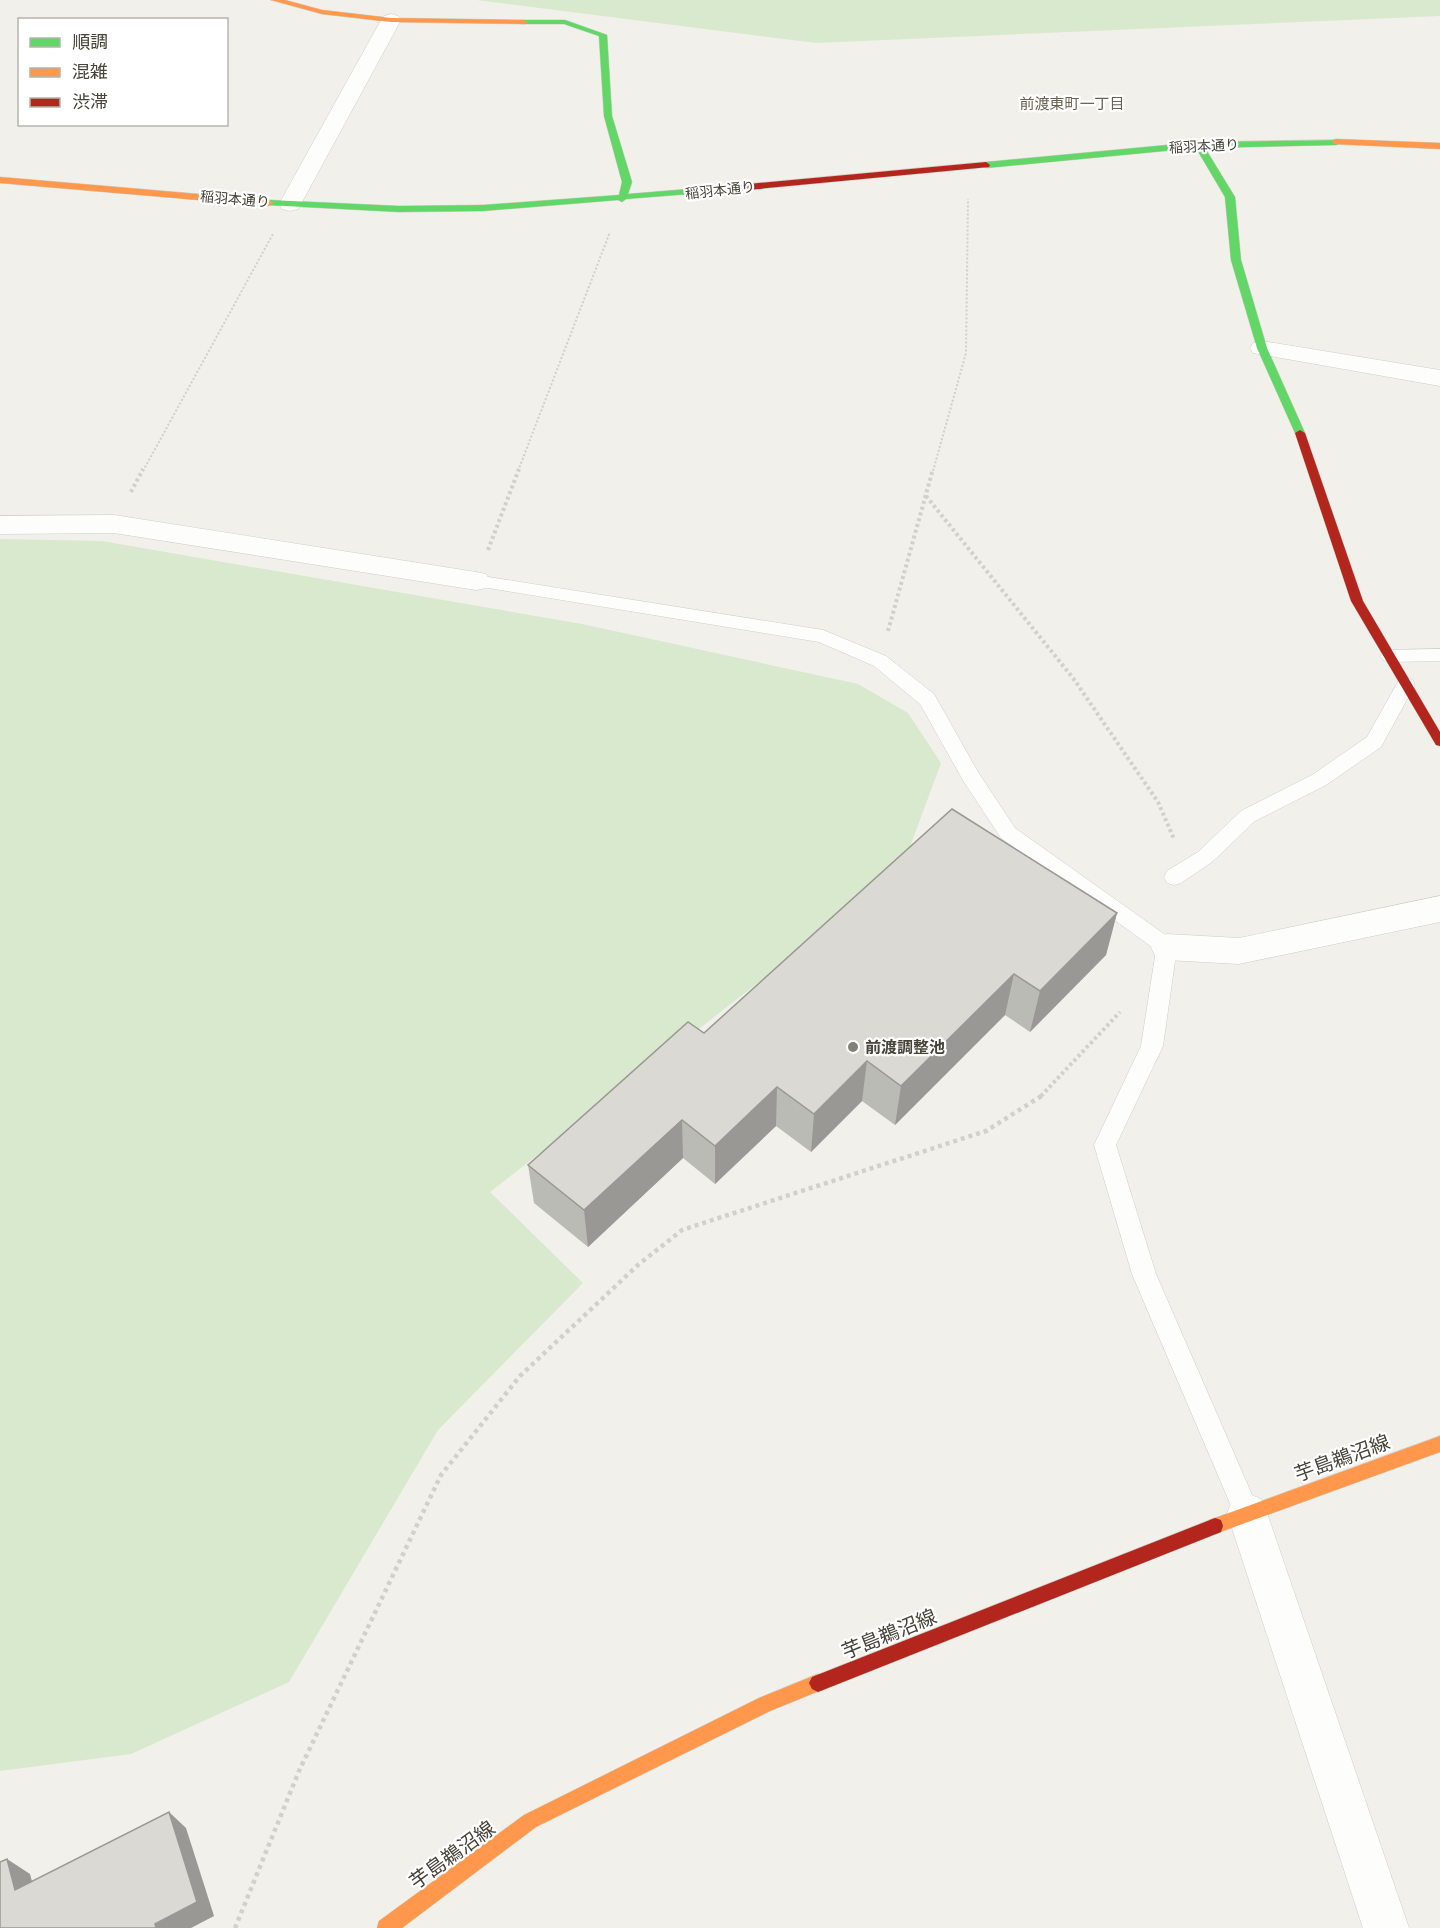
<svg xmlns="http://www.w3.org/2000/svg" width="1440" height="1928" viewBox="0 0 1440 1928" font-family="'Noto Sans','Noto Sans JP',sans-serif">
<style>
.green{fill:#d9e9cd}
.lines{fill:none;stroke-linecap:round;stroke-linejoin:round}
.lane-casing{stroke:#cecec9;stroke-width:1}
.street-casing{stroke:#cecec9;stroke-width:1}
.fast-casing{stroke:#d0cfc4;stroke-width:1}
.slow-casing{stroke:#d0cfc4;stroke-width:1}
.jam-casing{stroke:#d0cfc4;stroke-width:1}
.path-far2{stroke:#d1d0cb;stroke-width:2;stroke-dasharray:2 2;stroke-linecap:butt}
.path-far1{stroke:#d1d0cb;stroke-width:4;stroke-dasharray:3 3;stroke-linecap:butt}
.path{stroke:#d1d0cb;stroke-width:4.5;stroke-dasharray:4 4;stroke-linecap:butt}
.lane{fill:#fdfdfc;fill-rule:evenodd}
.street{fill:#fdfdfc;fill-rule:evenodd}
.fast{fill:#63d668;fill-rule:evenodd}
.slow{fill:#ff974d;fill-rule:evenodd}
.jam{fill:#b3261e;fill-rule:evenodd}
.wall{fill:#bbbbb6}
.shaded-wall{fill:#999894}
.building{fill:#dad9d4;stroke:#999894;stroke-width:1.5}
.poi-dot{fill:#828077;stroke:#fff;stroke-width:2}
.labels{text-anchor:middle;stroke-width:4.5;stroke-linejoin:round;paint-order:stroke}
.far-street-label{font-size:14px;fill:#464338;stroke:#fff}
.far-neighbourhood-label{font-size:15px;fill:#676350;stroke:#fff}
.poi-label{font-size:16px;font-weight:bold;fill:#464338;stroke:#fff;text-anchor:start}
.near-street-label{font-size:20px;fill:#464338;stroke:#fff}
</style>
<rect width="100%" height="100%" fill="#f1f0eb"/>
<g class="green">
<path d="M477,0H1440V16L816,43Z"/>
<path d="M0,539L102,541L582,624L858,684L908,713L941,763L901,871L490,1192L583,1283L438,1430L289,1682L131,1754L0,1771Z"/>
</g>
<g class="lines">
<g class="lane-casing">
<g id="lane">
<path d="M476,575L823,630L886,656L934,694L978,772L1015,828L1174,941L1177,947L1163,1046L1116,1145L1156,1274L1260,1513L1256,1522L1247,1526L1238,1522L1132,1274L1094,1145L1141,1046L1156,950L1001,838L964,782L920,704L874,666L819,642L470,585L467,581L470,577Z"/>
<path d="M1440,649V661L1389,662L1383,660L1380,656L1383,652L1389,650Z"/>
<path d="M1406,678L1413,680L1415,685L1381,747L1326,785L1255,821L1212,862L1181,883L1174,885L1167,883L1164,877L1167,871L1198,852L1241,811L1312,775L1367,737L1399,680Z"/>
</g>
</g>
<g class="street-casing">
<g id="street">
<path d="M391,14L398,16L401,20L301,204L298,209L290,211L282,209L279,204L381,20L384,16Z"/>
<path d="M1262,341L1440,370V386L1253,353L1250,348L1253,343Z"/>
<path d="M114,515L476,572L486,574L490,581L486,588L476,590L114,533L0,534V516Z"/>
<path d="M1440,896V922L1239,964L1167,960L1155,956L1151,947L1155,938L1167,934L1239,938Z"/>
<path d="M1247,1493L1261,1499L1267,1513L1409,1928H1363L1227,1513L1233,1499Z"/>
</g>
</g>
<g class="fast-casing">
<g id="fast">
<path d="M521,20H565L607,35L612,116L632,182L628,194L737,185L742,188L740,190L626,199L622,202L618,200L483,211L399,212L266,205L264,203L269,200L399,206L483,205L619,195L622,182L604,116L599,36L564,24H521Z"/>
<path d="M1339,140V144L1336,145L1205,148L1235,197L1241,260L1267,348L1305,433L1300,436L1295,433L1257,348L1231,260L1225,197L1196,148L986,168L982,165L986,162L1199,142Z"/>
</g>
</g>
<g class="slow-casing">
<g id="slow">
<path d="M271,0H285L322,10L391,18L524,20L528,22L524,24L391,22L322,14Z"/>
<path d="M1336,139L1440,143V149L1333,144V140Z"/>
<path d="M0,177L269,200L274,203L269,206L0,183Z"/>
<path d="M1440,1436V1452L1215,1534L1209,1532L1207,1526L1209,1520L1215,1518Z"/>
<path d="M818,1674L824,1677L827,1683L824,1689L770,1711L536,1827L402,1928H377L379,1921L524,1815L759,1698Z"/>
</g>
</g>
<g class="jam-casing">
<g id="jam">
<path d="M986,162L990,165L989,167L737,191L732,188L737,185Z"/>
<path d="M1300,430L1305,433L1363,601L1440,732V746L1436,745L1351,601L1295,433Z"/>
<path d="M1215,1518L1221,1520L1223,1526L1221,1532L818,1692L812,1689L809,1683L812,1677Z"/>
</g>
</g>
<g class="path-far2">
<path d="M143,471L273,234"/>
<path d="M518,471L610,232"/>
<path d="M933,471L966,353L968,199"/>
</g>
<g class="path-far1">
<path d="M131,492L143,469"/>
<path d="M926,496L1073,678L1158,802L1174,839"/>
<path d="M488,550L519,469"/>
<path d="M888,631L933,469"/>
<path d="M1041,1096L1120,1012"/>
</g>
<path class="path" d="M235,1928L299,1771L441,1475L520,1376L638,1265L682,1230L986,1131L1043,1095"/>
<use href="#lane" class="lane"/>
<use href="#street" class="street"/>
<use href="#fast" class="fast"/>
<use href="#slow" class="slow"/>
<use href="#jam" class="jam"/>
</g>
<path class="wall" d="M1117,913L1106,955L1030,1032L1005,1015L895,1125L862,1101L811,1152L776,1126L715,1184L683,1158L588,1247L534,1203L528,1165L704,1033Z"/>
<g class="shaded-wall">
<path d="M1117,913L1106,955L1030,1032L1040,991Z"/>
<path d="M1014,974L1005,1015L895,1125L901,1086Z"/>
<path d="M867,1061L862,1101L811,1152L814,1114Z"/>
<path d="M777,1087L776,1126L715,1184V1146Z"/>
<path d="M682,1120L683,1158L588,1247L584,1210Z"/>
<path d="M169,1812L186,1828L214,1916L191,1928H156L155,1924Z"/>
<path d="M7,1859L30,1874L38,1904L15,1890Z"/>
</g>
<g class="building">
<path d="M952,809L1117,913L1040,991L1014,974L901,1086L867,1061L814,1114L777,1087L715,1146L682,1120L584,1210L528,1165L688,1022L704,1033Z"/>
<path d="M169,1812L197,1902L155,1924L156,1928H0V1862L7,1859L15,1890Z"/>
</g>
<circle class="poi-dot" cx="853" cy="1047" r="6"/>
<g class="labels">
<g class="far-street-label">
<text transform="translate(1204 146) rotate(-3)" y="5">稲羽本通り</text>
<text transform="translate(720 190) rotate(-6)" y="5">稲羽本通り</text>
<text transform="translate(235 199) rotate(5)" y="5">稲羽本通り</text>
</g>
<g class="far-neighbourhood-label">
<text x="1072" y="109">前渡東町一丁目</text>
</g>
<g class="poi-label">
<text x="865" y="1053">前渡調整池</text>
</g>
<g class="near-street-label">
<text transform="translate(1342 1458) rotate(-20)" y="7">芋島鵜沼線</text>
<text transform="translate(889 1634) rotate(-22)" y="7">芋島鵜沼線</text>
<text transform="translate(452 1855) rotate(-36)" y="7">芋島鵜沼線</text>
</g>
</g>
<rect x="18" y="18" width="210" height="108" fill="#ffffff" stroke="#b5b4af" stroke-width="1.5"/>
<rect x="30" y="38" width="30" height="9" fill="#63d668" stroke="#b5b4af" stroke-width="1.5"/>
<text x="72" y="48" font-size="18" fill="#464338">順調</text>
<rect x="30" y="68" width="30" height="9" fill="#ff974d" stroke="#b5b4af" stroke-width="1.5"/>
<text x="72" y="78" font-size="18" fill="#464338">混雑</text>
<rect x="30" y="98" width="30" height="9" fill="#b3261e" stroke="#b5b4af" stroke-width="1.5"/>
<text x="72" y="108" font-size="18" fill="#464338">渋滞</text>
</svg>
